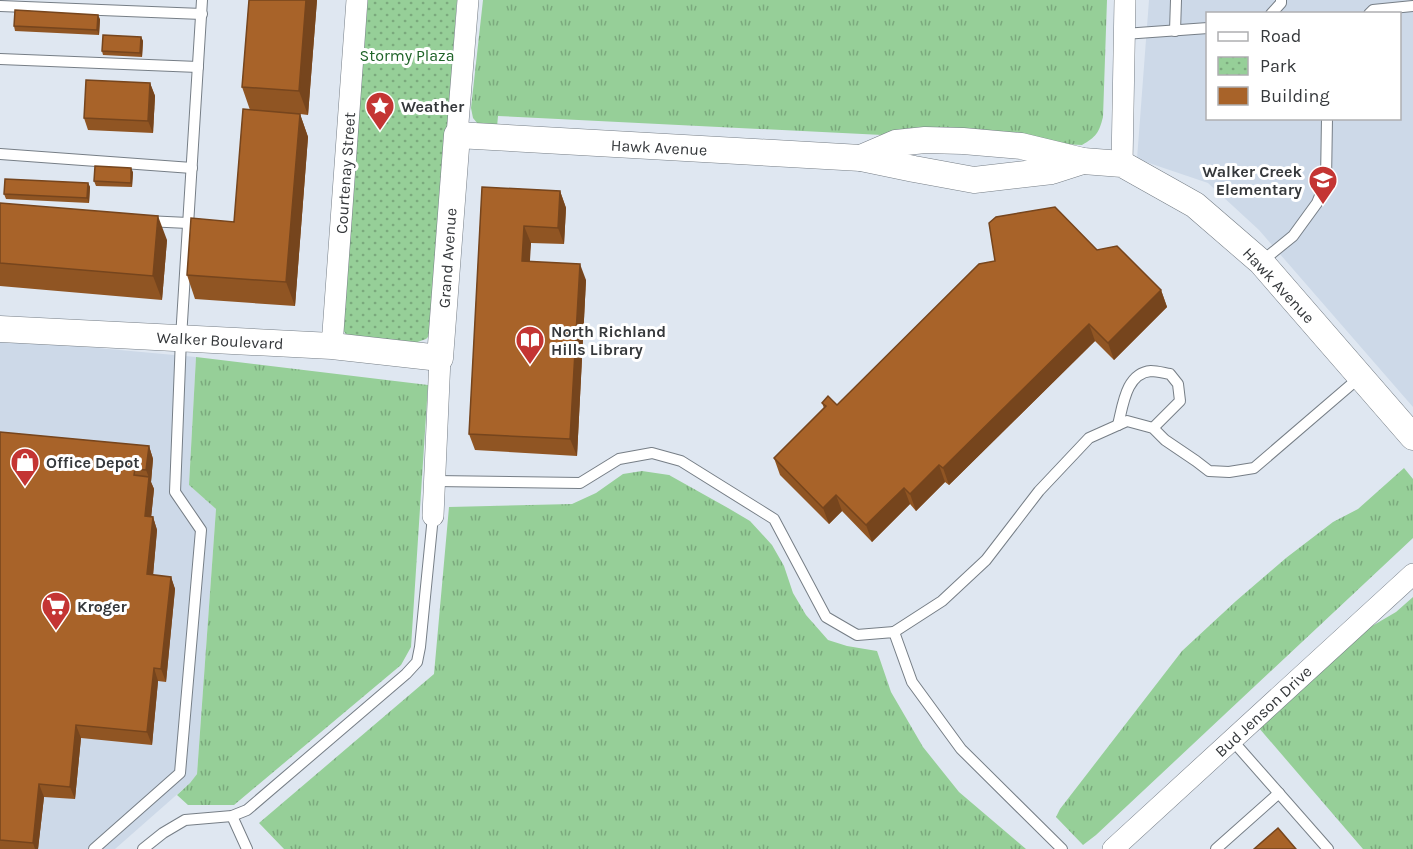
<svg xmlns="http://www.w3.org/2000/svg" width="1413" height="849" viewBox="0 0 1413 849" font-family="Karla,sans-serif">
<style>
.built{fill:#cdd9e8;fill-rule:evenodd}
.grass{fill:url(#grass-tufts)}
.park{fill:url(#park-dots)}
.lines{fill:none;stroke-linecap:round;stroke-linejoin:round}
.service-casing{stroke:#767e86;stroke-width:12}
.minor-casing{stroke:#767e86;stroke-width:22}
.tertiary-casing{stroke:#767e86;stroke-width:27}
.service{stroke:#fff;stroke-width:10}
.minor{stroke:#fff;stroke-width:21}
.tertiary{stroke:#fff;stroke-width:26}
.wall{fill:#905523}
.shaded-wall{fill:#76451d}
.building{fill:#a86329;stroke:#76451d;stroke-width:1.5}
.labels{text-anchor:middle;stroke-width:6;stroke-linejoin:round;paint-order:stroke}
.park-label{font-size:16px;fill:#1f6328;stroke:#fff}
.poi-label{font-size:16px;font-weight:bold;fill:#35383b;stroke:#fff;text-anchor:start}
.street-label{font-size:16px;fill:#35383b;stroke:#fff}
</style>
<defs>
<pattern id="grass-tufts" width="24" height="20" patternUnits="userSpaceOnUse" patternTransform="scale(1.5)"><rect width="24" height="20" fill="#96cf98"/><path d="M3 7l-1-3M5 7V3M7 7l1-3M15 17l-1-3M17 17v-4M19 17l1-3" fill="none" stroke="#7ba97d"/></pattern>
<pattern id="park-dots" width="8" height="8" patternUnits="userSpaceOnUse" patternTransform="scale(1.5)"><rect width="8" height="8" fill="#96cf98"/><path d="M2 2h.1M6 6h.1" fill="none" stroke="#7ba97d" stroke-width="1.8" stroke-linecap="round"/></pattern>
</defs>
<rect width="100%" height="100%" fill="#dfe7f1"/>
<g class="built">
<path d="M1149,0H1413V407L1259,230L1208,183L1137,159ZM1208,14H1400V118H1208Z"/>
<path d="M0,339L196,357L189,485L216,509L197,774L190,783L115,849H0Z"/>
</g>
<g class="grass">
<path d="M483,0H1107L1103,117C1099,133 1096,137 1082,145L498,116L497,127L478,124L473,118L471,108Z"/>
<path d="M196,357L428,385L411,647L401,665L234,805H188L177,795L190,783L197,774L216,509L189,485Z"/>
<path d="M1404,468L1413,479V538L1096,835L1083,845L1056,817L1060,809L1182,651L1236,601L1286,558L1333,522L1358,509Z"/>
<path d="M642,471L669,475L728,508L750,521L772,545L784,566L793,593L806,615L828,640L847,646L877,651L891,692L923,747L959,792L1026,849H284L259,823L434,674L449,507L572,504L596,493L623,474Z"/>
<path d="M1413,597V849H1363L1259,728L1355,636L1396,612Z"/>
</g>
<path class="park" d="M364,0H457L433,332L426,339L412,344L348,337L343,330Z"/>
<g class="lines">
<g class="service-casing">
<g id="service">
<path d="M0,6L202,14"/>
<path d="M1271,14L1281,3V0"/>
<path d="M1369,14L1373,10L1413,6"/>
<path d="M1175,31L1176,0"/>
<path d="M1124,34L1208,28"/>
<path d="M0,59L198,67"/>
<path d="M0,154L192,168"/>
<path d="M146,221L188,223"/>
<path d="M1261,262L1293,236L1317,203L1326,181L1327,118"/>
<path d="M1118,425C1123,405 1126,373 1151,371C1157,371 1164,373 1170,374L1178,384L1180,401L1153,428"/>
<path d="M435,481L580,483L619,459L652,453L681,461L774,519L826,617L857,635L894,632L912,682L961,749L1062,849"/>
<path d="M894,632L942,601L986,560L1039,491L1089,438L1127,421L1153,428L1165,440L1196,461L1209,471L1229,472L1254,468L1360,377"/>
<path d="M1232,740L1328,849"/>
<path d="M232,816L247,849"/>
<path d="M94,849L180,773L201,530L175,492L181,338L202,0"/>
<path d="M143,849L163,833L185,820L232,816L247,810L406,674L417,662L420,647L433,516"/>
<path d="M1216,849L1279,793"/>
</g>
</g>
<g class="minor-casing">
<g id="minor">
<path d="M457,135L468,0"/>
<path d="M1122,164L1125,0"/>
<path d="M332,346L357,0"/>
<path d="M433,516L440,358"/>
<path d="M1113,849L1413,574"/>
</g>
</g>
<g class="tertiary-casing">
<g id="tertiary">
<path d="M861,158L896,143L925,140L963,141L1021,146L1083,161L1122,164L1195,205L1261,262L1413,437"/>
<path d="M0,329L332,346L440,358L457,135L861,158L914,169L974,180L1052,171L1083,161"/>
</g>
</g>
<use href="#service" class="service"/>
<use href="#minor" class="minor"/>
<use href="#tertiary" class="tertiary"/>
</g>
<g class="wall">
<path d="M249,0H317L308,115L300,114L308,137L295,306L195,299L187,275L234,222L250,110L242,87Z"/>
<path d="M100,19L99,35L15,31L14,26Z"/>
<path d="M141,37L143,41L142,57L103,55L102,51Z"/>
<path d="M150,83L155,96L153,133L88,130L84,118Z"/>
<path d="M133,172L132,187L96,186L94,181Z"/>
<path d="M88,183L90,187L89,203L6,199L4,194Z"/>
<path d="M482,187L560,191L566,208L564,244L531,243L529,261L586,280L577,456L475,450L469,434Z"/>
<path d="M0,203L167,240L162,300L0,286Z"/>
<path d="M1097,250L1161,290L1167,307L1114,360L1095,341L949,485L945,482L916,511L910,504L872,542L842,511L829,524L780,475L774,458L824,408L822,403L837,405Z"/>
<path d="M0,432L149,446L153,459L151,482L154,489L151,517H153L157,530L153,575L171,577L175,589L166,682L158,681L152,745L81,738L75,799L44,797L38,849H0Z"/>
</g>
<g class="shaded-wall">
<path d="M306,0H317L308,115L299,91Z"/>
<path d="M98,15L100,19L99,35L97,30Z"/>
<path d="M141,37L143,41L142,57L140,53Z"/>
<path d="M150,83L155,96L153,133L148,121Z"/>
<path d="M300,114L308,137L295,306L286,282Z"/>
<path d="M131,168L133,172L132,187L131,183Z"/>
<path d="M88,183L90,187L89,203L87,198Z"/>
<path d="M560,191L566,208L564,244L558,228Z"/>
<path d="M158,216L167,240L162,300L153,276Z"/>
<path d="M524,226L531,243L529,277L522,261Z"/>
<path d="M580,264L586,280L577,456L570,439Z"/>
<path d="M1161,290L1167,307L1114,360L1108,343Z"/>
<path d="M1089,324L1095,341L949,485L943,468Z"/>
<path d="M149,446L153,459L151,482L154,489L150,529L145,516L149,478L146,470Z"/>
<path d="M939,465L945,482L916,511L910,494Z"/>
<path d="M904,488L910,504L872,542L866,525Z"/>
<path d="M836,495L842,511L829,524L823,508Z"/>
<path d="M153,517L157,530L152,587L147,574Z"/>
<path d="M171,577L175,589L166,682L161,669Z"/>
<path d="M154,668L158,681L152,745L147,732Z"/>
<path d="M76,725L81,738L75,799L70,787Z"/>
<path d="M39,784L44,797L38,849H35L33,843Z"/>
</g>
<g class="building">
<path d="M249,0H306L299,91L242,87Z"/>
<path d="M15,10L98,15L97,30L14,26Z"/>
<path d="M103,35L141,37L140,53L102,51Z"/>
<path d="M86,80L150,83L148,121L84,118Z"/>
<path d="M243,109L300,114L286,282L187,275L191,218L234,222Z"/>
<path d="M95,166L131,168V183L94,181Z"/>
<path d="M5,179L88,183L87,198L4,194Z"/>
<path d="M482,187L560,191L558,228L524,226L522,261L580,264L570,439L469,434Z"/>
<path d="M0,203L158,216L153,276L0,263Z"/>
<path d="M1055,207L1097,250L1117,246L1161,290L1108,343L1089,324L943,468L939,465L910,494L904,488L866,525L836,495L823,508L774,458L826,406L822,403L828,396L837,405L979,264L995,261L989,223L996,217Z"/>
<path d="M0,432L149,446L146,470L135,469L134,475L149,477L145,516L153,517L147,574L171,577L161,669L154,668L147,732L76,725L70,787L39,784L33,843L0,840Z"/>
<path d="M1278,828L1296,849H1254Z"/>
</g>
<defs>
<g id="sight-pin" transform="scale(1.5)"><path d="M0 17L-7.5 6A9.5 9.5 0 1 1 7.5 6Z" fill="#c43533" stroke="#fff"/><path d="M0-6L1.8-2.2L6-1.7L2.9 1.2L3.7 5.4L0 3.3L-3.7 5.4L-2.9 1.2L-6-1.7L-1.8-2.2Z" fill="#fff"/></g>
<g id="school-pin" transform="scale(1.5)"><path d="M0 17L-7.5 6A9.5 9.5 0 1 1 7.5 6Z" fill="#c43533" stroke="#fff"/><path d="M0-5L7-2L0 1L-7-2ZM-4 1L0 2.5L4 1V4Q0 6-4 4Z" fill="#fff"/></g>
<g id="library-pin" transform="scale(1.5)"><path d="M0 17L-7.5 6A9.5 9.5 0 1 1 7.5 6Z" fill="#c43533" stroke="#fff"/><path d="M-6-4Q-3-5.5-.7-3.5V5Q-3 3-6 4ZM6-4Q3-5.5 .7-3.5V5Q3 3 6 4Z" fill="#fff"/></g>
<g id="shop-pin" transform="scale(1.5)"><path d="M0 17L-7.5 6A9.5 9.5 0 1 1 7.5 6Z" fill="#c43533" stroke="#fff"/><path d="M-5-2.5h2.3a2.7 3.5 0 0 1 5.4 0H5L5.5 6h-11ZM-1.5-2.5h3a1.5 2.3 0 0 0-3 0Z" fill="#fff"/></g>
<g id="supermarket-pin" transform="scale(1.5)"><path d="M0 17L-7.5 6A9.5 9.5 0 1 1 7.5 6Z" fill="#c43533" stroke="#fff"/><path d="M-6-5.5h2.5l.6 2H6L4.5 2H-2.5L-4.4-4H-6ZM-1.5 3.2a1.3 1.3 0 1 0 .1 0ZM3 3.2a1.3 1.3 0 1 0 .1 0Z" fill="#fff"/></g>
</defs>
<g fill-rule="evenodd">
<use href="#sight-pin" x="380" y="106"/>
<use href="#school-pin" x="1323" y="180"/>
<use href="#library-pin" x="530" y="340"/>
<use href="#shop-pin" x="25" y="462"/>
<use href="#supermarket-pin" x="56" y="606"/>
</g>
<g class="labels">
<g class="park-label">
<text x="407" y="61">Stormy Plaza</text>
</g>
<g class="poi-label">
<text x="401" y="112">Weather</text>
<text x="1302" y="177" text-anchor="end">Walker Creek<tspan x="1302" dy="18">Elementary</tspan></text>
<text x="551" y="337">North Richland<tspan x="551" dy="18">Hills Library</tspan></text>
<text x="46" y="468">Office Depot</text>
<text x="77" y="612">Kroger</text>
</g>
<g class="street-label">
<text transform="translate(659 147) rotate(3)" y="6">Hawk Avenue</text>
<text transform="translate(345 173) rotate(-86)" y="6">Courtenay Street</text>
<text transform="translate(447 258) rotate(-86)" y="6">Grand Avenue</text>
<text transform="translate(1279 285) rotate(47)" y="6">Hawk Avenue</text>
<text transform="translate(220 340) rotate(3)" y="6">Walker Boulevard</text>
<text transform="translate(1263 711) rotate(-43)" y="6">Bud Jenson Drive</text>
</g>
</g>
<rect x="1206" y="12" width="195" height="108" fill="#ffffff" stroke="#aeafb1" stroke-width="1.5"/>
<rect x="1218" y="32" width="30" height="9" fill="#ffffff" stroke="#aeafb1" stroke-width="1.5"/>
<text x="1260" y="42" font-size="18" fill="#35383b">Road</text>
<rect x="1218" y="57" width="30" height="18" fill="url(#park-dots)" stroke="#aeafb1" stroke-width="1.5"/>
<text x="1260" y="72" font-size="18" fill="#35383b">Park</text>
<rect x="1218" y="87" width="30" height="18" fill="#a86329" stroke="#aeafb1" stroke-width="1.5"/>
<text x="1260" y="102" font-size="18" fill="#35383b">Building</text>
</svg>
